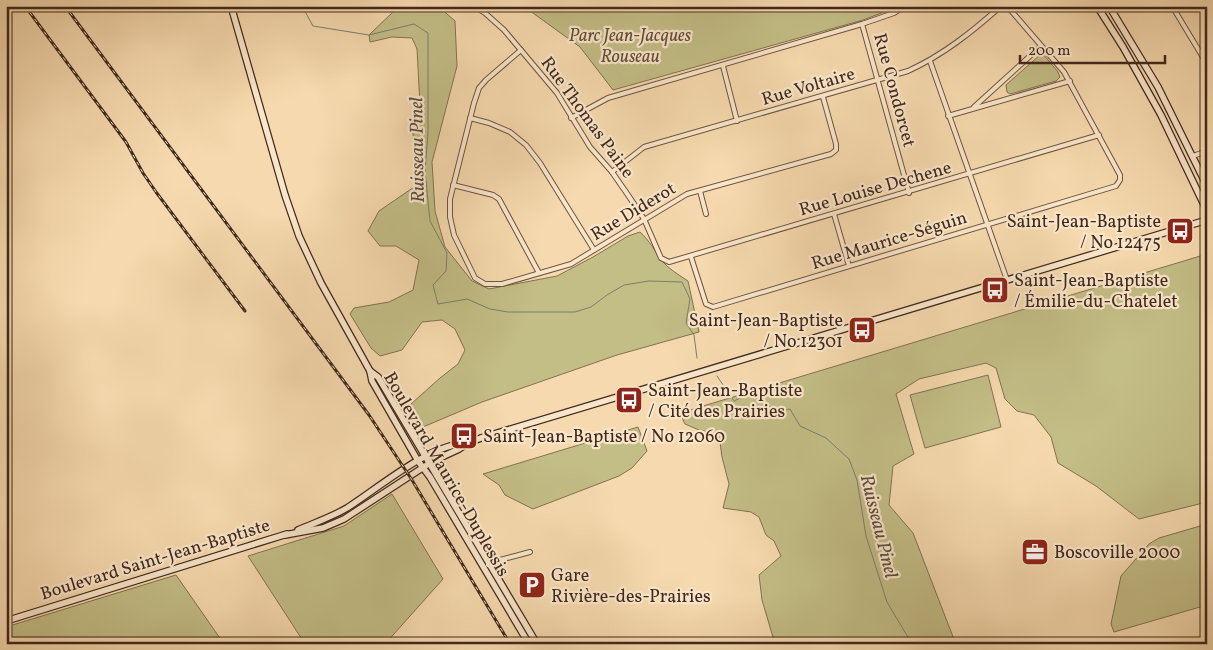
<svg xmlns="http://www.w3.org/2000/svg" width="1213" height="650" viewBox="0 0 1213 650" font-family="Vollkorn,serif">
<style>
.green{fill:#c3bd86;stroke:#827252}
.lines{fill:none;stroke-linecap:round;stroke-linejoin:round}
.stream{stroke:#788072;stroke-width:1}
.street-casing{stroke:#6e5441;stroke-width:6}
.secondary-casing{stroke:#41281d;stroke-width:8}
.street{stroke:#f9e6ca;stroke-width:4}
.secondary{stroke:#f9e6ca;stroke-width:5.5}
.rail-casing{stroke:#41281d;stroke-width:3}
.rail{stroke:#f9e6ca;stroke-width:1;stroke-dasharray:4;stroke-linecap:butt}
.labels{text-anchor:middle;stroke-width:4.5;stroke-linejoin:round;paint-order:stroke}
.park-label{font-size:18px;font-style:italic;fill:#624d37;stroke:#f9e6ca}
.street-label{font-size:18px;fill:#41281d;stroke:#f9e6ca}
.poi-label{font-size:18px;fill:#41281d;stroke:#f9e6ca;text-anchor:start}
.water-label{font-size:19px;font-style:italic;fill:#584c40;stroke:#f9e6ca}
</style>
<rect width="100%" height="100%" fill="#f6d9ae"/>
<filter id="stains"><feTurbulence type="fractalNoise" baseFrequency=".004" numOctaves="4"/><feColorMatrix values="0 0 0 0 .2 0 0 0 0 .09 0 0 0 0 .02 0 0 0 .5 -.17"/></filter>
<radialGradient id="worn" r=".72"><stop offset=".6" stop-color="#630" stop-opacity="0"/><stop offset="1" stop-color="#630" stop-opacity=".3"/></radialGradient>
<g class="green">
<path d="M404,6H438L455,21L457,66L432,162L435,211L445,247L472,281L489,289L557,276L593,257L628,236L640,232C650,241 654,250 662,261C669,269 679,275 688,281L699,332L617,355L482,402L423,427L413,412L411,404L440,378L458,364L465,350L455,329L442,320L422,322L402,350L380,356L371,348L350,314L354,308L389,302L413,290L419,260L396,246H380L368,231L379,211L417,185L412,121L421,124L417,49L412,38L392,37L370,42L369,35L395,10Z"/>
<path d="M527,6H900L863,20L613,90L580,47L526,8Z"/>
<path d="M1041,54H1043L1058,72L1060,77L1056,81L1010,94L1007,92L1006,85Z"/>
<path d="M1207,254V502L1139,519L1096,486L1058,463L1051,437L1034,415L1017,411L1005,399L996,368L986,363L919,379L896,394L914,454L893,466L889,505L913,533L955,642L962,644H775L762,600L759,575L781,556L774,541L766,535L759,517L751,512L723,508L729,484L722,457L720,442L710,432L699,430L685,424L680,413Z"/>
<path d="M988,375L1001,427L925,448L910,395Z"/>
<path d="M638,427L647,451L632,468L619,476L533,509L505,495L499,485L483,474Z"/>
<path d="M392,494L443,579L385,644H305L248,556L344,526Z"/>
<path d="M1207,524V605L1114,632L1111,624L1121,576L1149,544L1159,538Z"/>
<path d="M176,575L224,644H185L180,640L174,644H6V627Z"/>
</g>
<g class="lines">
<g class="stream">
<path d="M302,6L313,26L369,35L414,24L428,33V133L425,171L430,221L447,253L446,271L433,285L438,304L467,299L490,309L508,312H575L591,307L607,295L624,285L649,281L682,282L690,299L686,323L694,335L697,358"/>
<path d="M717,376L734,401L749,394L777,411L790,409L800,426L826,438L849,459L857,480L866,536L887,602L912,644"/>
</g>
<g class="street-casing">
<g id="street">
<path d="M332,6L343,9L356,6"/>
<path d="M474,6L485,13L504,30L557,93L590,147L612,172L628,195L644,219L661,258L669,262L1099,135"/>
<path d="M704,6L709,8L717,6"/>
<path d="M1172,6L1207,64"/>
<path d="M862,24L909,193"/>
<path d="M521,50L486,80L479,88L474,103L450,199V217L454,235L475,278L485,284H502L571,264L687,194L831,154L836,150V144L823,97"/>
<path d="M930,61L1007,280"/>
<path d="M723,66L737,121"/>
<path d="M974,107L1041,46"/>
<path d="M948,116L1070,81"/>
<path d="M470,118L489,123L510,132L526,145L540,163L594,250"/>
<path d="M571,118L608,98L862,24L894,13L905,6"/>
<path d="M1193,156L1207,151"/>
<path d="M612,172L644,147L908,71C943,55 972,32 1001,6"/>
<path d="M453,185L493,195L499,199L539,273"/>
<path d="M700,191L706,214"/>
<path d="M834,214L849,266"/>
<path d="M691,257L706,304L713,307L1116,186L1120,180V175L1064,72L1007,6"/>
<path d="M488,565L496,561L530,552"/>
<path d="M1193,644L1207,640"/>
</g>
</g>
<g class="secondary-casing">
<g id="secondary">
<path d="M231,6L285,195L299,236L321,283L370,371L372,381L418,461L430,477L529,644"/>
<path d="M1097,6L1123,47L1161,115L1207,211"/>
<path d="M1109,6L1158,87L1207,186"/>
<path d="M370,371L378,377L537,644"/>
<path d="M298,530C314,523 332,517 347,508C380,487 429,444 468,443"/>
<path d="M285,535L323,528L344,519L433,461L459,449L468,443L481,438L1207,220"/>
<path d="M6,621L287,534"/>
</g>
</g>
<use href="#street" class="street"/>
<use href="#secondary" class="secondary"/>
<g class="rail-casing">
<g id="rail">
<path d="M25,6L126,142L143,173L156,192L245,311"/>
<path d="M65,6L369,415L412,480L510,644"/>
</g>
</g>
<use href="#rail" class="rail"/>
</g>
<defs>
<g id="bus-square" transform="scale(1.4375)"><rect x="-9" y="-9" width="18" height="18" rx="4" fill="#8f2418" stroke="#f9e6ca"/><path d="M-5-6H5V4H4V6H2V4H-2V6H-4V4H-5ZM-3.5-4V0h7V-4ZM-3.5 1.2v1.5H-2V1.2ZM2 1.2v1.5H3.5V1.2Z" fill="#fff"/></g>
<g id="office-square" transform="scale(1.4375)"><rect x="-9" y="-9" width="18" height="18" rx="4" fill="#8f2418" stroke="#f9e6ca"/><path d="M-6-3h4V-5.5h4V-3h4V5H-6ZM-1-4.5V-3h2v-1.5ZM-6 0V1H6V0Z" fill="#fff"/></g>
<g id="parking-square" transform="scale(1.4375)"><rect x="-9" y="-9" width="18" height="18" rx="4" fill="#8f2418" stroke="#f9e6ca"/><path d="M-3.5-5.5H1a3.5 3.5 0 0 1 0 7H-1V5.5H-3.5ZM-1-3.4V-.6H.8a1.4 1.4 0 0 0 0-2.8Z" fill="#fff"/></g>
</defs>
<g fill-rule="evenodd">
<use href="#bus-square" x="1180" y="231"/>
<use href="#bus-square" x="995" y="290"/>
<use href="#bus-square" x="862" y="330"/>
<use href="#bus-square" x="629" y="400"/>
<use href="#bus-square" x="464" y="436"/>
<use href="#office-square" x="1035" y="552"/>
<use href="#parking-square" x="532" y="585"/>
</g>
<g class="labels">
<g class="park-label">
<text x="630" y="41">Parc Jean-Jacques<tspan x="630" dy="21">Rouseau</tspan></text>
</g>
<g class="street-label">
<text transform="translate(808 86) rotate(-16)" y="6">Rue Voltaire</text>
<text transform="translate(895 90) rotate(75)" y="6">Rue Condorcet</text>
<text transform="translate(588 117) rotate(54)" y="6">Rue Thomas Paine</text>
<text transform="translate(875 188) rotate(-16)" y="6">Rue Louise Dechene</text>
<text transform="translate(633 211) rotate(-31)" y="6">Rue Diderot</text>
<text transform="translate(889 240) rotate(-17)" y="6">Rue Maurice-Séguin</text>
<text transform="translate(447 474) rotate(60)" y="6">Boulevard Maurice-Duplessis</text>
<text transform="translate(155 559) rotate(-17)" y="6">Boulevard Saint-Jean-Baptiste</text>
</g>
<g class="poi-label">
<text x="1161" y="227" text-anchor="end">Saint-Jean-Baptiste<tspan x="1161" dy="21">/ No 12475</tspan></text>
<text x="1014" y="286">Saint-Jean-Baptiste<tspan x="1014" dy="21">/ Émilie-du-Chatelet</tspan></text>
<text x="843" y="326" text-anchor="end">Saint-Jean-Baptiste<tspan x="843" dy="21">/ No 12301</tspan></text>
<text x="648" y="396">Saint-Jean-Baptiste<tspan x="648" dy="21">/ Cité des Prairies</tspan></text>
<text x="483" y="442">Saint-Jean-Baptiste / No 12060</text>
<text x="1054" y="558">Boscoville 2000</text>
<text x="551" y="581">Gare<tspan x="551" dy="21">Rivière-des-Prairies</tspan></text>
</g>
<g class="water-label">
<text transform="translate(416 150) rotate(-91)" y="7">Ruisseau Pinel</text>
<text transform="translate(880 526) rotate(76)" y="7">Ruisseau Pinel</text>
</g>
</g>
<rect width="1213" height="650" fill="none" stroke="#f6d9ae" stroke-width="25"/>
<rect x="8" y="8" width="1198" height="635" fill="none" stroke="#41281d" stroke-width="2.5"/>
<rect x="12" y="12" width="1188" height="625" fill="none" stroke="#41281d"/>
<path d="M1020 55v8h145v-8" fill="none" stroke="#41281d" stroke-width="2.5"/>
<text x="1028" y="55" font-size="15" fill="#41281d" stroke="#f9e6ca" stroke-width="4" paint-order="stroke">200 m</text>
<rect width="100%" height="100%" filter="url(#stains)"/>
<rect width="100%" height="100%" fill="url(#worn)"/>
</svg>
